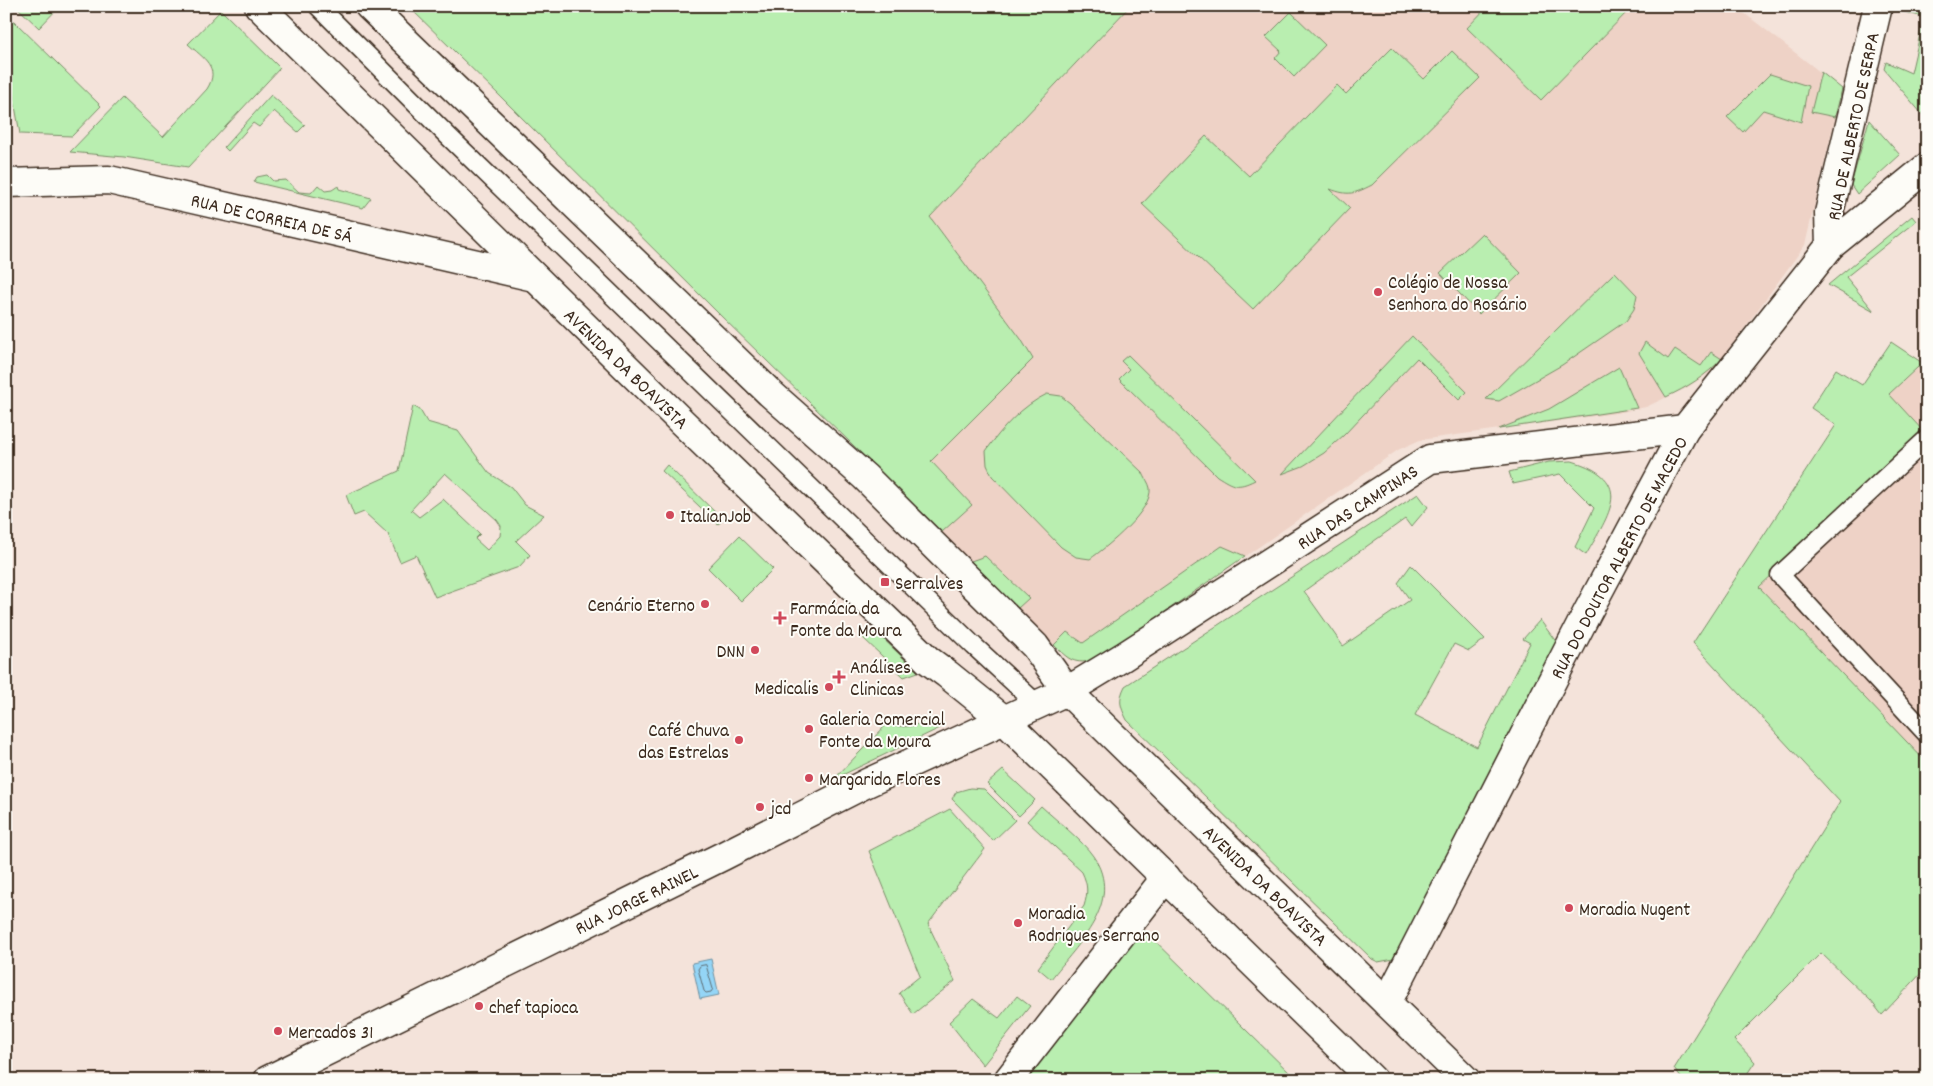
<svg xmlns="http://www.w3.org/2000/svg" width="1933" height="1086" viewBox="0 0 1933 1086" font-family="Dekko,sans-serif">
<style>
.built{fill:#eed2c6}
.green{fill:#b9eeb0;stroke:#7a8c67;fill-rule:evenodd}
.water{fill:#94d5f6;stroke:#7091a0}
.lines{fill:none;stroke-linecap:round;stroke-linejoin:round}
.shore{stroke:#5f6e74;stroke-width:1}
.lane-casing{stroke:#3b2a1e;stroke-width:21}
.street-casing{stroke:#3b2a1e;stroke-width:31}
.primary-casing{stroke:#3b2a1e;stroke-width:31}
.lane{stroke:#fdfcf7;stroke-width:18}
.street{stroke:#fdfcf7;stroke-width:28}
.primary{stroke:#fdfcf7;stroke-width:28}
.poi-dot{fill:#d1495b;stroke:#fdfcf7;stroke-width:2}
.labels{text-anchor:middle;stroke-width:4;stroke-linejoin:round;paint-order:stroke}
.street-label{font-size:19px;fill:#3b2a1e;stroke:#fdfcf7}
.poi-label{font-size:19px;fill:#3b2a1e;stroke:#fdfcf7;text-anchor:start}
</style>
<rect width="100%" height="100%" fill="#f4e3da"/>
<filter id="ink" filterUnits="userSpaceOnUse"><feTurbulence type="fractalNoise" baseFrequency=".02" numOctaves="2"/><feDisplacementMap in="SourceGraphic" scale="10" xChannelSelector="R" yChannelSelector="G"/><feConvolveMatrix kernelMatrix="1 2 1 2 8 2 1 2 1" color-interpolation-filters="sRGB"/></filter>
<g filter="url(#ink)">
<g class="built">
<path d="M1130,6H1735L1842,89L1805,245L1722,359L1709,373L1686,388L1646,407L1616,413L1420,440L1398,450L1096,660L1082,663L1069,660L884,474L1021,339L930,217Z"/>
<path d="M1891,342L1927,366V895L1693,643Z"/>
</g>
<g class="green">
<path d="M16,6H60L39,28Z"/>
<path d="M408,6H1130L930,217L1021,339L1033,359L931,461L972,505L942,532L720,315L502,98Z"/>
<path d="M1488,6H1633L1541,100L1467,28Z"/>
<path d="M1901,6H1927V120L1884,69L1886,62L1911,73L1924,17L1900,11Z"/>
<path d="M221,10L280,68L188,167L124,157L70,152L122,98L163,137L207,89C221,67 203,58 188,44Z"/>
<path d="M1291,12L1325,45L1294,77L1275,58L1281,51L1266,37Z"/>
<path d="M14,21L101,106L72,136L20,134L6,55V23Z"/>
<path d="M1392,48L1424,79L1452,51L1480,78L1372,185C1354,194 1349,196 1330,189L1350,208L1253,309L1142,204L1206,136L1249,176L1337,85L1346,94Z"/>
<path d="M1821,72L1842,89L1835,117L1811,112Z"/>
<path d="M1770,74L1808,86L1801,122L1763,110L1743,132L1727,117Z"/>
<path d="M271,95L305,125L298,132L274,111L259,127L253,123L228,151L224,147Z"/>
<path d="M1869,120L1900,155L1857,194L1851,185Z"/>
<path d="M267,175L273,181L286,180L299,192L311,193L318,185L325,191L332,190L338,186L339,189L371,198L363,208L254,182L257,177Z"/>
<path d="M1912,216L1916,221L1846,277L1874,311L1828,285Z"/>
<path d="M1482,233L1521,273L1479,314L1440,273Z"/>
<path d="M1615,272L1637,295L1634,309L1626,321L1562,365L1499,401L1486,399Z"/>
<path d="M1412,336L1467,392L1459,400L1417,358L1344,435L1324,453L1303,466L1282,474Z"/>
<path d="M1645,342L1668,359L1675,349L1701,366L1711,352L1722,359C1705,376 1688,387 1666,397L1639,353Z"/>
<path d="M1891,342L1927,366V376L1918,367L1889,394L1924,432L1759,587L1927,763V967L1882,1015L1871,1001L1821,953L1734,1040L1755,1062L1743,1080H1683L1674,1069L1840,802L1693,643L1836,425L1811,408L1836,369L1862,385Z"/>
<path d="M1128,355L1255,480C1237,489 1233,486 1217,476L1119,379L1129,369L1121,361Z"/>
<path d="M1619,367L1637,408L1499,429L1549,409Z"/>
<path d="M1047,394L1061,396L1070,403L1143,473C1145,478 1149,483 1150,488C1153,510 1107,547 1090,559L1076,557L1061,547L992,476L987,465L986,451C1002,428 1022,406 1047,394Z"/>
<path d="M413,406L420,410L427,422L458,431L489,473L511,487L525,505L544,515L516,541L530,555L519,567L435,597L416,555L400,562L388,534L364,512L354,516L346,495L399,471ZM445,473L497,520L501,526L500,536L487,550L475,539L480,534L443,499L419,517L411,510Z"/>
<path d="M1572,461C1636,480 1609,514 1586,555L1575,547L1594,508L1560,474L1513,484L1509,472L1549,462Z"/>
<path d="M667,465L723,520L718,524L662,471Z"/>
<path d="M1418,494L1428,507L1411,527L1405,519L1304,591L1343,646L1410,600L1398,583L1411,565L1485,639L1469,651L1454,644L1415,715L1477,747L1530,643L1523,639L1540,620L1557,643L1394,959L1378,962L1372,959L1127,720C1120,706 1118,700 1125,686Z"/>
<path d="M739,536L773,569L741,601L708,568Z"/>
<path d="M1222,546L1245,556L1096,660C1074,665 1069,660 1054,645L1067,632L1083,643Z"/>
<path d="M985,556L1029,598L1018,608L971,561Z"/>
<path d="M875,631L918,672L904,677L862,637Z"/>
<path d="M923,722L942,727L834,779L888,723C901,728 910,728 923,722Z"/>
<path d="M1003,770L1035,800L1019,816L987,784Z"/>
<path d="M970,788L984,789L1015,820L993,841L952,799L956,792Z"/>
<path d="M1041,806C1056,820 1083,841 1093,856C1125,902 1077,945 1051,979L1038,968L1084,906C1088,893 1088,885 1082,872L1027,821Z"/>
<path d="M950,809L985,849L928,924L955,981L913,1014L899,993L920,976L869,851Z"/>
<path d="M1140,926L1297,1080H1019Z"/>
<path d="M1017,996L1030,1006L983,1065L949,1022L973,999L999,1018Z"/>
</g>
<path class="water" d="M711,959L719,995L700,999L692,963Z"/>
<g class="lines">
<path class="shore" d="M706,965L713,989L711,992L706,993L704,991L698,969L700,966Z"/>
<g class="lane-casing">
<g id="lane">
<path d="M318,6L448,136L974,646L1038,705"/>
<path d="M1927,439L1780,575L1927,734"/>
</g>
</g>
<g class="street-casing">
<g id="street">
<path d="M6,183L109,180L534,277"/>
<path d="M1830,246L1829,213L1878,6"/>
<path d="M1387,1003L1587,613L1685,429L1830,246L1927,167"/>
<path d="M268,1080L723,856L867,783L1067,691L1123,657L1430,459L1685,429"/>
<path d="M1008,1080L1166,877"/>
</g>
</g>
<g class="primary-casing">
<g id="primary">
<path d="M259,6L682,422L928,660L947,674L1004,720L1373,1080"/>
<path d="M369,6L770,393L865,477L1035,646L1067,691L1466,1080"/>
</g>
</g>
<use href="#lane" class="lane"/>
<use href="#street" class="street"/>
<use href="#primary" class="primary"/>
</g>
</g>
<g class="poi-dot">
<circle cx="1378" cy="292" r="5"/>
<circle cx="670" cy="515" r="5"/>
<rect x="880" y="577" width="10" height="10" rx="2.5"/>
<circle cx="705" cy="604" r="5"/>
<path d="M777.5 610.5h5v5h5v5h-5v5h-5v-5h-5v-5h5z"/>
<circle cx="755" cy="650" r="5"/>
<path d="M836.5 669.5h5v5h5v5h-5v5h-5v-5h-5v-5h5z"/>
<circle cx="829" cy="687" r="5"/>
<circle cx="809" cy="729" r="5"/>
<circle cx="739" cy="740" r="5"/>
<circle cx="809" cy="778" r="5"/>
<circle cx="760" cy="807" r="5"/>
<circle cx="1569" cy="908" r="5"/>
<circle cx="1018" cy="923" r="5"/>
<circle cx="479" cy="1006" r="5"/>
<circle cx="278" cy="1031" r="5"/>
</g>
<g class="labels">
<g class="street-label">
<text transform="translate(1852 126) rotate(-78)" y="7">RUA DE ALBERTO DE SERPA</text>
<text transform="translate(272 217) rotate(13)" y="7">RUA DE CORREIA DE SÁ</text>
<text transform="translate(627 368) rotate(44)" y="7">AVENIDA DA BOAVISTA</text>
<text transform="translate(1357 506) rotate(-33)" y="7">RUA DAS CAMPINAS</text>
<text transform="translate(1618 557) rotate(-62)" y="7">RUA DO DOUTOR ALBERTO DE MACEDO</text>
<text transform="translate(1266 885) rotate(44)" y="7">AVENIDA DA BOAVISTA</text>
<text transform="translate(636 899) rotate(-26)" y="7">RUA JORGE RAINEL</text>
</g>
<g class="poi-label">
<text x="1388" y="288">Colégio de Nossa<tspan x="1388" dy="22">Senhora do Rosário</tspan></text>
<text x="680" y="522">ItalianJob</text>
<text x="895" y="589">Serralves</text>
<text x="695" y="611" text-anchor="end">Cenário Eterno</text>
<text x="790" y="614">Farmácia da<tspan x="790" dy="22">Fonte da Moura</tspan></text>
<text x="745" y="657" text-anchor="end">DNN</text>
<text x="850" y="673">Análises<tspan x="850" dy="22">Clinicas</tspan></text>
<text x="819" y="694" text-anchor="end">Medicalis</text>
<text x="819" y="725">Galeria Comercial<tspan x="819" dy="22">Fonte da Moura</tspan></text>
<text x="729" y="736" text-anchor="end">Café Chuva<tspan x="729" dy="22">das Estrelas</tspan></text>
<text x="819" y="785">Margarida Flores</text>
<text x="770" y="814">jcd</text>
<text x="1579" y="915">Moradia Nugent</text>
<text x="1028" y="919">Moradia<tspan x="1028" dy="22">Rodrigues Serrano</tspan></text>
<text x="489" y="1013">chef tapioca</text>
<text x="288" y="1038">Mercados 31</text>
</g>
</g>
<rect width="1933" height="1086" fill="none" stroke="#fdfcf7" stroke-width="25"/>
<rect x="12" y="12" width="1908" height="1061" fill="none" stroke="#3b2a1e" stroke-width="2" filter="url(#ink)"/>
</svg>
